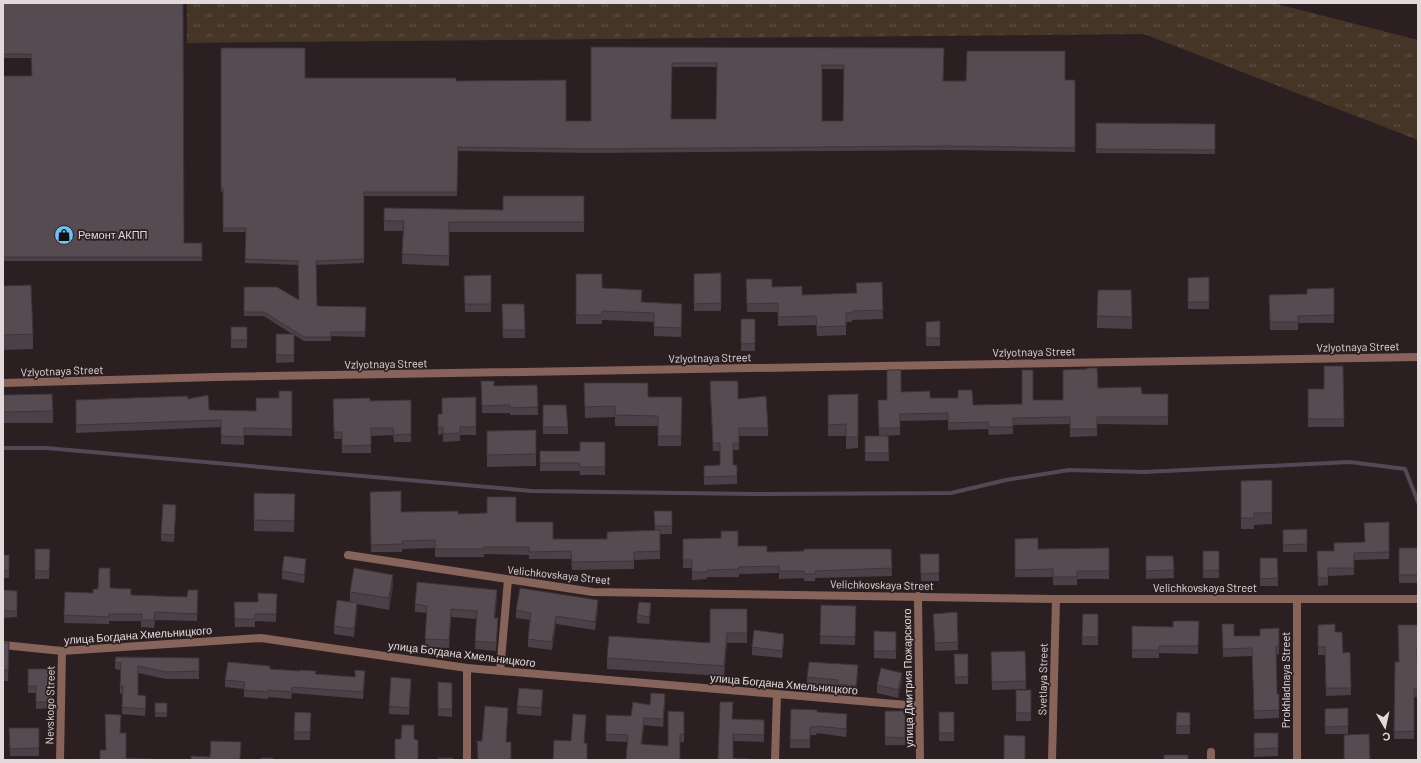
<svg xmlns="http://www.w3.org/2000/svg" width="1421" height="763" viewBox="0 0 1421 763" font-family="Barlow,sans-serif">
<style>
.grass{fill:url(#grass-tufts)}
.lines{fill:none;stroke-linecap:round;stroke-linejoin:round}
.stream{stroke:#554756;stroke-width:4}
.minor{stroke:#876459;stroke-width:8}
.wall{fill:#4b4047;fill-rule:evenodd}
.shaded-wall{fill:#3d3439}
.building{fill:#574b52;stroke:#3d3439;fill-rule:evenodd}
.labels{text-anchor:middle;stroke-width:3.5;stroke-linejoin:round;paint-order:stroke}
.poi-label{font-size:11px;fill:#e2d9da;stroke:#2b1f21;text-anchor:start}
.street-label{font-size:11px;fill:#e2d9da;stroke:#2b1f21}
</style>
<defs>
<pattern id="grass-tufts" width="24" height="20" patternUnits="userSpaceOnUse"><rect width="24" height="20" fill="#453527"/><path d="M3 7l-1-3M5 7V3M7 7l1-3M15 17l-1-3M17 17v-4M19 17l1-3" fill="none" stroke="#605246"/></pattern>
</defs>
<rect width="100%" height="100%" fill="#2b1f21"/>
<path class="grass" d="M187,3H1273L1418,40V140L1144,34L187,43Z"/>
<g class="lines">
<path class="stream" d="M3,448H46L532,491L753,494L951,493L1006,480L1069,470L1144,472L1350,462L1405,469L1418,502"/>
<g class="minor">
<path d="M3,383L215,377L1418,357"/>
<path d="M348,555L593,592L1056,599H1418"/>
<path d="M918,596L920,760"/>
<path d="M3,645L62,651L261,638L467,668L919,706"/>
<path d="M500,671L508,580"/>
<path d="M60,760L62,651"/>
<path d="M467,760V668"/>
<path d="M775,760L777,695"/>
<path d="M1052,760L1056,599"/>
<path d="M1211,760V752"/>
<path d="M1297,760V600"/>
</g>
</g>
<g class="wall">
<path d="M3,3L184,243H202V261H3V76H32L31,58H3Z"/>
<path d="M591,47L944,48L943,81L1075,80V152L949,150L592,153L458,151L457,196H364V263L316,265L317,306L366,307L365,337L331,336V341H304L294,335V362L276,363V334H292L264,316H244V287L299,300L298,265L245,263L246,232H223V192H221V48L305,78L456,81L566,121H591ZM672,67H717L716,119H671ZM822,69H844L843,121H822Z"/>
<path d="M1096,123L1215,124V154L1096,153Z"/>
<path d="M584,196V232H449V266L402,264L403,231H384V208L503,210Z"/>
<path d="M721,273V311H694V274Z"/>
<path d="M576,274L602,288L642,302L682,314L681,337L654,336V322L602,320V324H576Z"/>
<path d="M491,275V312H465L464,276Z"/>
<path d="M1209,277V309H1188V278Z"/>
<path d="M746,279L802,295L856,293L882,282L883,319L852,320V322H846V335L817,336L816,325L778,326V312H747Z"/>
<path d="M3,286L33,334V349L3,350Z"/>
<path d="M1334,288V323H1298V330H1270L1269,295L1307,294Z"/>
<path d="M502,304H524L525,338H503Z"/>
<path d="M1097,316L1132,317V329L1097,328Z"/>
<rect x="741" y="319" width="14" height="32"/>
<path d="M940,321V346H926V322Z"/>
<rect x="231" y="327" width="16" height="21"/>
<path d="M1343,366L1344,427H1308V389H1324Z"/>
<path d="M481,381L494,386L537,385L538,415H510V413H482Z"/>
<path d="M584,383L648,397H682L681,446H658V426H615V417L585,418Z"/>
<path d="M1098,388L1142,394H1168V425L1097,424V436L1070,437V424L1013,425V434L989,435L988,429L948,430V420L900,421V435L879,436L878,400H887L901,392L930,398L973,405L1022,404L1033,400H1063Z"/>
<path d="M710,389L738,399L768,428V436H739V450H733V465H737V484L704,485V466L720,465V451H713Z"/>
<path d="M292,391V436L244,435V445L221,444V427L76,433V400L188,399L209,410L256,411Z"/>
<path d="M858,394V448L846,449V436H828V395Z"/>
<path d="M3,395L53,411V423H3Z"/>
<path d="M476,397V435H460V441L443,442V434L438,435V414H442Z"/>
<path d="M333,399L370,401L411,400V442H394L393,435L371,436V453H342V439H334Z"/>
<path d="M543,405L568,427V434H543Z"/>
<path d="M536,430V466L487,467V431Z"/>
<path d="M865,436H888L889,461H865Z"/>
<path d="M605,442V475H580V471H540V451H580Z"/>
<path d="M1272,480V524L1254,525V529H1241V481Z"/>
<path d="M370,492L401,512L458,514L516,522L553,539H607L655,531L654,511H672V534H660V559L634,560V569L572,570L571,559H529V555L484,554V557H435V548L402,549V552H371Z"/>
<path d="M295,505L294,532L254,531V520Z"/>
<path d="M176,513L174,542L161,541V534Z"/>
<path d="M1389,522V559L1354,560V575L1328,576V585L1318,586L1317,551H1334L1364,542Z"/>
<path d="M1307,529V552H1283V530Z"/>
<path d="M683,539L738,546L767,552L891,549L892,576L815,578V581H804V578L779,579V573L739,574V577H707V579L692,580V568H683Z"/>
<path d="M1015,539L1038,549L1109,548V579H1077V585H1053V577H1015Z"/>
<rect x="1399" y="548" width="19" height="35"/>
<path d="M35,549H50L49,579H35Z"/>
<rect x="1203" y="551" width="16" height="27"/>
<path d="M920,554H939V581H921Z"/>
<rect x="3" y="555" width="6" height="23"/>
<path d="M1146,556H1173L1174,578L1146,579Z"/>
<path d="M1260,558H1277L1278,586H1260Z"/>
<path d="M306,567L304,583L282,579V571Z"/>
<path d="M393,586L389,610L357,604V610L354,637L334,634V626L350,602V592Z"/>
<path d="M110,588L131,595L198,598L197,621L155,620L154,628L141,627V621H109V624L64,623L65,592L93,593L98,589Z"/>
<path d="M3,590L17,591V617L3,618Z"/>
<path d="M277,594L276,622L255,621V627H235L234,602H258Z"/>
<path d="M497,598L495,618L498,625L496,651L475,649L476,619L451,617L449,648L425,647L427,613L415,612V604Z"/>
<path d="M821,605L856,606L855,645L820,644Z"/>
<path d="M598,608L595,630L556,624L552,650L528,647V639L530,620L516,618V610Z"/>
<path d="M747,609V643H727L724,676L607,669V658L710,643Z"/>
<path d="M651,610L649,624L637,623V615Z"/>
<path d="M933,614L958,642V650L935,651Z"/>
<path d="M1083,614H1098V645H1082Z"/>
<path d="M1199,621L1198,654L1159,653V658H1132V626L1173,627Z"/>
<path d="M1222,624L1234,636H1260L1279,628V654H1276L1277,694H1279V718L1254,719L1252,656L1223,657Z"/>
<path d="M1318,625L1335,632L1343,653L1350,652L1351,695L1326,696L1325,655H1318Z"/>
<path d="M1418,625V656H1417L1418,697H1414V739H1394L1399,662Z"/>
<path d="M874,631L896,632V659L874,658Z"/>
<path d="M784,641L782,658L752,655V647Z"/>
<path d="M3,642H9L8,681H3Z"/>
<path d="M1025,651L1026,689L992,690L991,652Z"/>
<path d="M954,654H968V684H955Z"/>
<path d="M199,658V679H166L138,673V695L146,703L145,716L122,714L123,693L120,694V670L115,669V662Z"/>
<path d="M28,669H55L54,693H52V708L36,709V693H28Z"/>
<path d="M270,669L316,674L365,678L363,699L292,693L291,699L268,697V699L244,697V689L225,687V680Z"/>
<path d="M858,673L856,693L838,692V687L807,685V677Z"/>
<path d="M902,681L898,698L877,693V685Z"/>
<path d="M438,682L452,683V717L438,716Z"/>
<path d="M411,686L409,715L389,714V706Z"/>
<rect x="1016" y="690" width="15" height="31"/>
<path d="M543,698L541,716L517,714V706Z"/>
<path d="M665,702L663,727L644,725L642,745L668,746L684,712V742H680V760L627,742L606,741V734L631,716L650,705Z"/>
<rect x="155" y="703" width="12" height="14"/>
<path d="M1348,708V734H1325V709Z"/>
<path d="M791,709L817,712L847,722L846,737L817,733L816,735H810V748H790Z"/>
<rect x="885" y="711" width="20" height="34"/>
<path d="M295,712L311,713L310,740H294Z"/>
<rect x="939" y="712" width="15" height="29"/>
<path d="M1177,712L1190,713V734H1176Z"/>
<path d="M733,719L764,720V742L733,741V758L718,760Z"/>
<path d="M9,728H39V756H10Z"/>
<path d="M1254,733H1278V756L1254,757Z"/>
</g>
<g class="shaded-wall">
<path d="M176,505V513L174,542V535Z"/>
<path d="M306,559V567L304,583V575Z"/>
<path d="M393,575V586L389,610V598Z"/>
<path d="M497,590V598L494,625V618Z"/>
<path d="M598,600V608L595,630V622Z"/>
<path d="M357,603V610L354,637V629Z"/>
<path d="M651,603V610L649,624V617Z"/>
<path d="M556,616V624L552,650V642Z"/>
<path d="M498,618V625L496,651V643Z"/>
<path d="M727,633V643L724,676V666Z"/>
<path d="M784,634V641L782,658V651Z"/>
<path d="M858,665V673L856,693V686Z"/>
<path d="M365,671V678L363,699V692Z"/>
<path d="M902,673V681L898,698V690Z"/>
<path d="M411,679V686L409,715V708Z"/>
<path d="M543,690V698L541,716V708Z"/>
<path d="M665,694V702L663,727V719Z"/>
<path d="M508,708V716L506,749V742Z"/>
<path d="M847,714V722L846,737V729Z"/>
<path d="M644,718V725L641,752V744Z"/>
</g>
<g class="building">
<path d="M3,3H183L184,243H202V257H3V76H32L31,54H3Z"/>
<path d="M591,47L944,48L943,81H966L967,51H1065V80H1075V148L949,146L592,149L458,147L457,192H364V259L316,261L317,306L366,307L365,332H331V337H304L264,312H244V287H277L299,300L298,261L245,259L246,228H223V188H221V48H305V78H456V81L566,80V121H591ZM672,63H717L716,119H671ZM822,65H844L843,121H822Z"/>
<path d="M1096,123L1215,124V150L1096,149Z"/>
<path d="M503,196H584V222H449V256L402,254L404,221H384V208L503,210Z"/>
<path d="M721,273V303L694,304V274Z"/>
<path d="M576,274H602V288L642,290L641,302L682,304L681,328L654,327V313L602,311V315H576Z"/>
<path d="M491,275V304H465L464,276Z"/>
<path d="M1209,277V302H1188V278Z"/>
<path d="M746,279H772V287L802,286V295L857,293L856,283L882,282L883,310L852,311V313H846V326L817,327L816,316L778,317V303L747,304Z"/>
<path d="M31,285L33,334L3,335V286Z"/>
<path d="M1334,288V315L1298,316V322H1270L1269,295L1307,294V289Z"/>
<path d="M1098,290H1131L1132,317L1097,316Z"/>
<path d="M502,304H524L525,330H503Z"/>
<path d="M741,319H755V343L741,344Z"/>
<path d="M940,321V338H926V322Z"/>
<rect x="231" y="327" width="16" height="13"/>
<rect x="276" y="334" width="18" height="21"/>
<path d="M1324,366H1343L1344,419H1308V389H1324Z"/>
<path d="M1087,368H1097L1098,388L1141,387L1142,394H1168V417H1097V429H1070V417L1013,418V427H989L988,422L948,423V413L900,414V428H879L878,400H887V370H901V392L930,391V398H958V390H972L973,405L1022,404V370H1033V400H1063V370L1087,369Z"/>
<path d="M481,381H494V386L537,385L538,407L510,408V405L482,406Z"/>
<path d="M710,381H738V399L766,396L768,428H739V443H733V465H737V476L704,477V466L720,465V443H713Z"/>
<path d="M584,383H648V397H682L681,436H658V416L615,415V406L585,407Z"/>
<path d="M279,391H292V429L244,428V437L221,436V420L76,425V400L188,396V399L208,395L209,410L256,411V398H279Z"/>
<path d="M52,394L53,411L3,412V395Z"/>
<path d="M858,394V437H846V424L828,425V395Z"/>
<path d="M476,397V427H460V433L443,434V427H438V414H442V398Z"/>
<path d="M370,398V401L411,400V434L394,435L393,428H371V445L342,446V432H334L333,399Z"/>
<path d="M543,405H566L568,427H543Z"/>
<path d="M536,430V454L487,455V431Z"/>
<path d="M865,436H888L889,453H865Z"/>
<path d="M580,442H605V467H580V463H540V451H580Z"/>
<path d="M1272,480V513H1254V518H1241V481Z"/>
<path d="M401,491V512L458,511V514L487,513V497H516V522H553V539H607V532L660,530V551L634,552V561L572,562L571,551L529,552V547H484V549H435V540L402,541V544L371,545L370,492Z"/>
<path d="M254,493L295,494L294,521L254,520Z"/>
<path d="M163,504L176,505L174,535L161,534Z"/>
<path d="M654,511H672V526H655Z"/>
<path d="M1389,522V552L1354,553V568H1328V578H1318L1317,551H1334V543L1365,542L1364,523Z"/>
<path d="M1307,529V544L1283,545V530Z"/>
<path d="M721,531H738V546H767V552L804,551V549H891L892,568L815,571V574H804V571H779V566L739,567V569L707,570V572H692V560H683V539L721,538Z"/>
<path d="M1038,538V549L1109,548V571H1077V577H1053V569L1015,570V539Z"/>
<rect x="1399" y="548" width="19" height="27"/>
<path d="M35,549H50L49,571H35Z"/>
<path d="M1203,551H1219V570L1203,571Z"/>
<path d="M920,554H939V573L921,574Z"/>
<path d="M3,555H9V571L3,570Z"/>
<path d="M284,556L306,559L304,575L282,571Z"/>
<path d="M1146,556H1173L1174,570L1146,571Z"/>
<path d="M1260,558H1277L1278,578L1260,579Z"/>
<path d="M99,568H110V588L131,589V595L187,597L188,590H198L197,614L155,612L154,620H141L142,614H109V617L64,615L65,592L93,593V589H98Z"/>
<path d="M354,568L393,575L389,598L350,592Z"/>
<path d="M417,582L497,590L494,618H498L496,643L475,641L477,611L451,609L449,640L425,639L427,606L415,604Z"/>
<path d="M520,588L598,600L595,622L556,616L552,642L528,639L531,613L516,610Z"/>
<path d="M3,590L17,591V611H3Z"/>
<path d="M258,593L277,594L276,614H255V619H235L234,602H258Z"/>
<path d="M337,600L357,603L354,629L334,626Z"/>
<path d="M639,602L651,603L649,617L637,615Z"/>
<path d="M821,605L856,606L855,637L820,636Z"/>
<path d="M710,609H747V633H727L724,666L607,658L609,636L710,643Z"/>
<path d="M957,612L958,642L935,643L933,614Z"/>
<path d="M1083,614H1098V637H1082Z"/>
<path d="M1173,621H1199L1198,646H1159V650H1132V626L1173,627Z"/>
<path d="M1222,624H1234V636H1260V629L1279,628V646H1276L1277,694H1279V710L1254,711L1252,648L1223,649Z"/>
<path d="M1335,624V632H1342L1343,653L1350,652L1351,688H1326L1325,647H1318V625Z"/>
<path d="M1398,625H1418V648H1417L1418,689H1414V731L1394,732L1395,662H1399Z"/>
<path d="M754,630L784,634L782,651L752,647Z"/>
<path d="M874,631L896,632V651H874Z"/>
<path d="M3,642H9L8,670H3Z"/>
<path d="M1025,651L1026,681L992,682L991,652Z"/>
<path d="M954,654H968V677H955Z"/>
<path d="M116,657L199,658V671L166,672L138,666V695L146,696L145,709L122,707L123,686H120L121,663L115,662Z"/>
<path d="M228,662L270,666V669L300,671V670L316,671L315,674L355,677V670L365,671L363,692L292,687L291,692L268,690V692L244,690L245,682L225,680Z"/>
<path d="M809,662L858,665L856,686L838,684V680L807,677Z"/>
<path d="M881,668L902,673L898,690L877,685Z"/>
<path d="M28,669H55L54,686H51L52,702H36V686H28Z"/>
<path d="M391,677L411,679L409,708L389,706Z"/>
<path d="M438,682L452,683V709H438Z"/>
<path d="M519,688L543,690L541,708L517,706Z"/>
<rect x="1016" y="690" width="15" height="23"/>
<path d="M651,693L665,694L663,719L644,718L641,744L668,746V711L684,712V734H680V760H626L628,735L606,734V715L631,716L633,702L650,705Z"/>
<path d="M720,702H733L732,719L764,720V735L733,734V758L751,759V760H718Z"/>
<rect x="155" y="703" width="12" height="10"/>
<path d="M485,706L508,708L506,742H511V759H509V760H478L477,741H482Z"/>
<path d="M1348,708V726L1325,727V709Z"/>
<path d="M791,709L817,710V712L847,714L846,729L817,726L816,727H810V740H790Z"/>
<path d="M885,711H905V738L885,737Z"/>
<path d="M295,712L311,713L310,732H294Z"/>
<rect x="939" y="712" width="15" height="21"/>
<path d="M1177,712L1190,713V726H1176Z"/>
<path d="M105,714L121,715L120,733H126V758L152,759V760H100V750H106Z"/>
<path d="M573,714L586,715L584,743H587V760H553L554,740L571,741Z"/>
<path d="M402,725H414V739L418,740V760H395V739H401Z"/>
<path d="M9,728H39V748L10,749Z"/>
<path d="M1254,733H1278V748L1254,749Z"/>
<path d="M1369,734L1370,760H1344V735Z"/>
<path d="M1004,735L1025,736V760H1004Z"/>
<path d="M211,741L241,742L240,760H191V756L210,757Z"/>
<rect x="1164" y="755" width="24" height="5"/>
<rect x="261" y="758" width="12" height="2"/>
<rect x="438" y="758" width="15" height="2"/>
</g>
<defs>
<g id="shop-disc" transform="scale(1)"><circle r="9.5" fill="#70c1f4" stroke="#2b1f21"/><path d="M-5-2.5h2.3a2.7 3.5 0 0 1 5.4 0H5L5.5 6h-11ZM-1.5-2.5h3a1.5 2.3 0 0 0-3 0Z" fill="#111"/></g>
</defs>
<g fill-rule="evenodd">
<use href="#shop-disc" x="64" y="235"/>
</g>
<g class="labels">
<g class="poi-label">
<text x="78" y="239">Ремонт АКПП</text>
</g>
<g class="street-label">
<text transform="translate(1358 347) rotate(-1)" y="4">Vzlyotnaya Street</text>
<text transform="translate(1034 352) rotate(-1)" y="4">Vzlyotnaya Street</text>
<text transform="translate(710 358) rotate(-1)" y="4">Vzlyotnaya Street</text>
<text transform="translate(386 364) rotate(-1)" y="4">Vzlyotnaya Street</text>
<text transform="translate(62 371) rotate(-2)" y="4">Vzlyotnaya Street</text>
<text transform="translate(559 575) rotate(6)" y="4">Velichkovskaya Street</text>
<text transform="translate(882 585) rotate(1)" y="4">Velichkovskaya Street</text>
<text x="1205" y="592">Velichkovskaya Street</text>
<text transform="translate(138 635) rotate(-4)" y="4">улица Богдана Хмельницкого</text>
<text transform="translate(462 654) rotate(7)" y="4">улица Богдана Хмельницкого</text>
<text transform="translate(908 678) rotate(-91)" y="4">улица Дмитрия Пожарского</text>
<text transform="translate(1043 679) rotate(-89)" y="4">Svetlaya Street</text>
<text transform="translate(1286 680) rotate(-90)" y="4">Prokhladnaya Street</text>
<text transform="translate(784 684) rotate(5)" y="4">улица Богдана Хмельницкого</text>
<text transform="translate(50 705) rotate(-89)" y="4">Nevskogo Street</text>
</g>
</g>
<rect width="1421" height="763" fill="none" stroke="#e2d9da" stroke-width="8"/>
<g transform="translate(1385 727) rotate(171)" stroke="#2b1f21" stroke-width="3" paint-order="stroke">
<path d="M0-3L7 15L0 10L-7 15Z" fill="#e2d9da"/>
<text y="-6" font-size="11" font-weight="bold" text-anchor="middle" fill="#e2d9da">С</text>
</g>
</svg>
